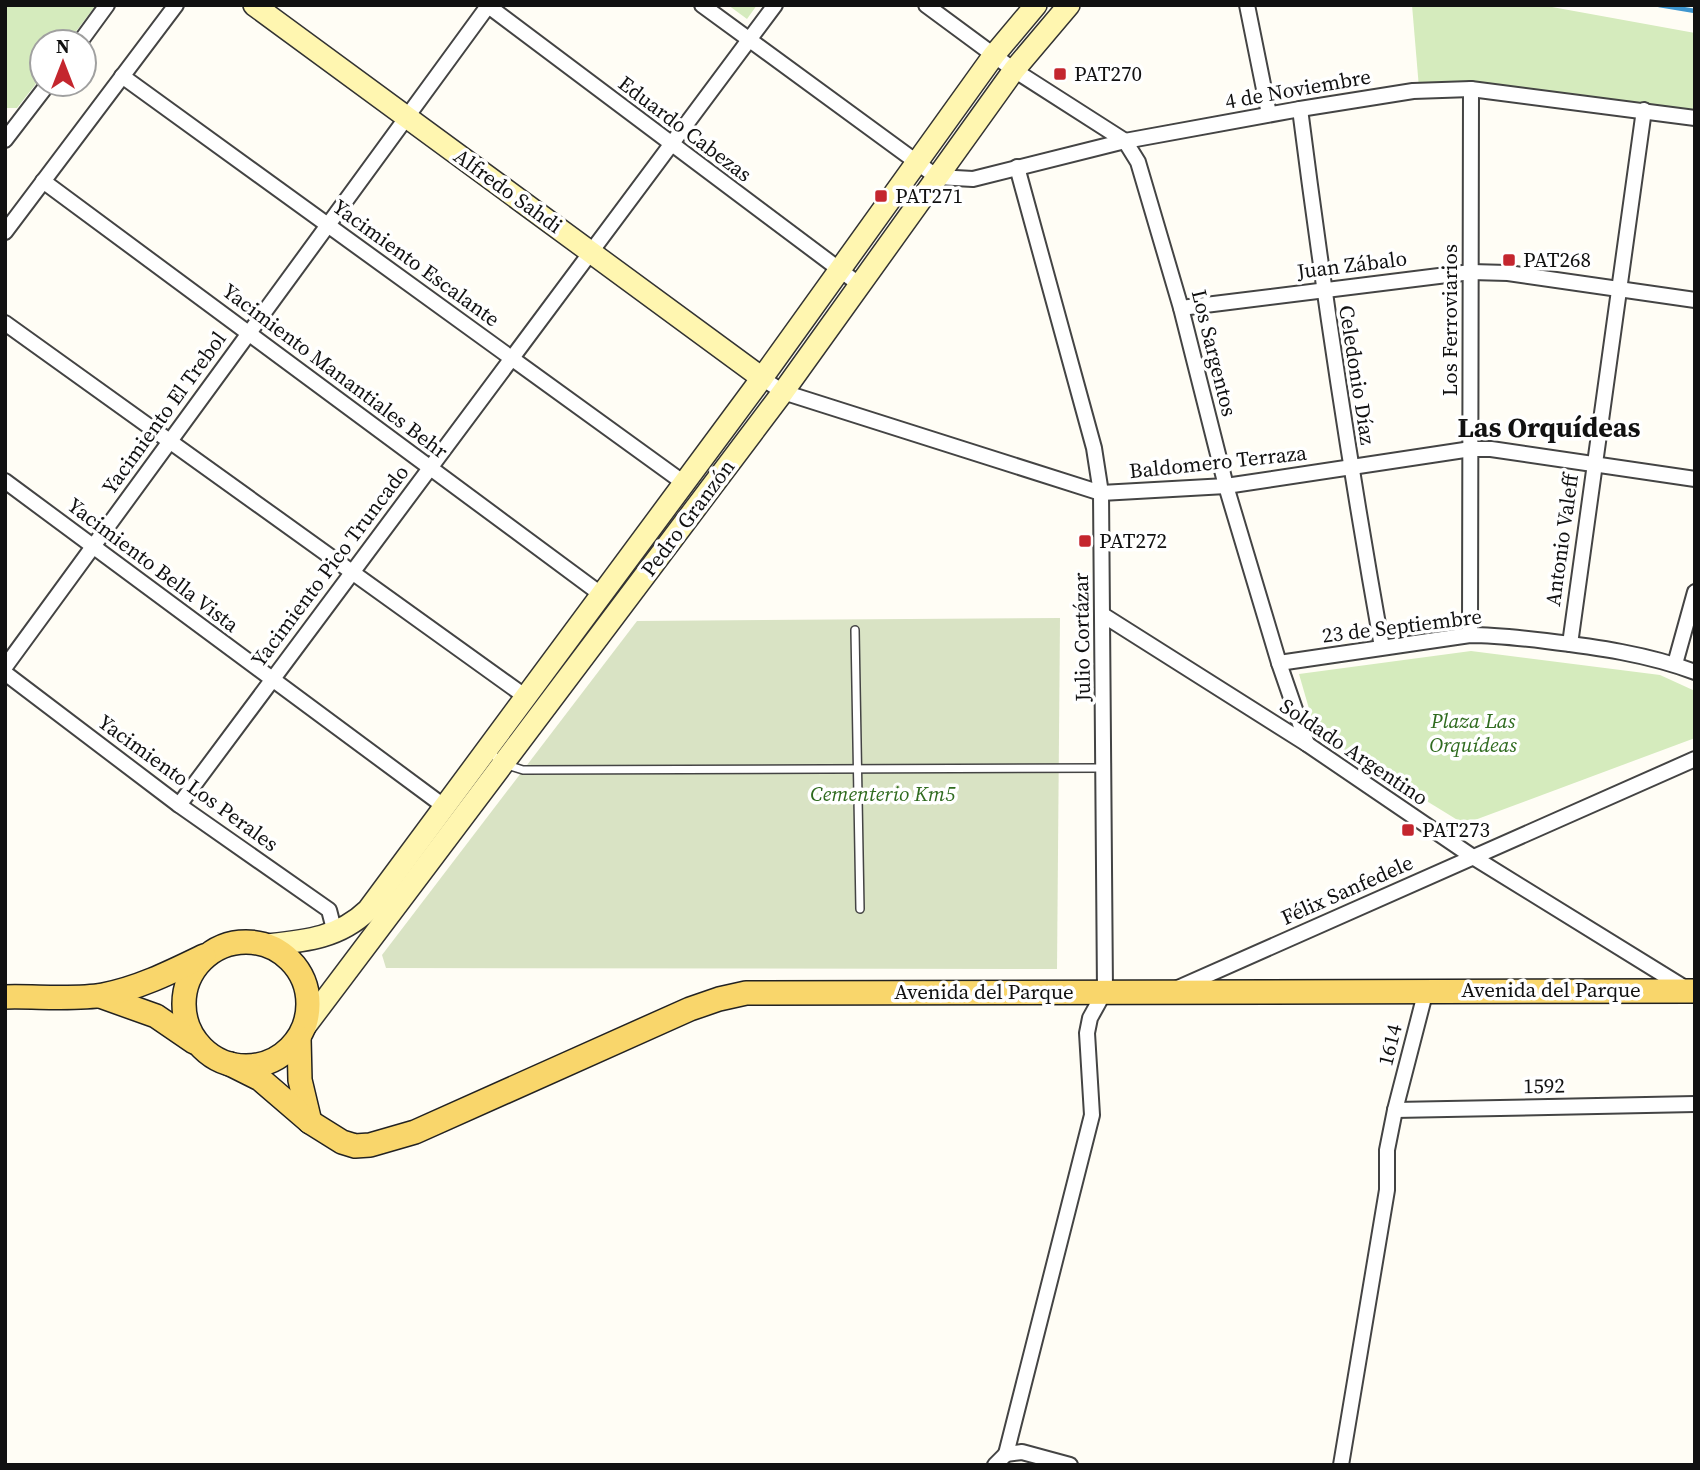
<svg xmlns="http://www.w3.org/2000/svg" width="1700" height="1470" viewBox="0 0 1700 1470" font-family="'Source Serif 4',serif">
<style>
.green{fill:#d5ebbd}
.cemetery{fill:#d9e3c4}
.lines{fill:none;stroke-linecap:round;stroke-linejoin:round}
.stream{stroke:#3f96cf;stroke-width:4.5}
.lane-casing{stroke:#444;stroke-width:10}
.street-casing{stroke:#444;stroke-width:18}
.secondary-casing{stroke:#333;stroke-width:24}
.primary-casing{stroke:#222;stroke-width:26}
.lane{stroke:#fff;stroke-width:7}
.street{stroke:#fff;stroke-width:14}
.secondary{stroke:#fff6b0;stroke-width:21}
.primary{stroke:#f9d66b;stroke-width:23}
.poi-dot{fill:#c4262e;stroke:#fff;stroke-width:2.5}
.labels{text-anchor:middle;stroke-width:7;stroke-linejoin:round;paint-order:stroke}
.poi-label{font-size:21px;fill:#111;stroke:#fff;text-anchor:start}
.street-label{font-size:21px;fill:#111;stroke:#fff}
.park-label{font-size:21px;font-style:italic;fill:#2f6b1f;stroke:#fff}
.district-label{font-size:28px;font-weight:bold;fill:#111;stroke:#fff}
</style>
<rect width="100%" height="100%" fill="#fffdf5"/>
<g class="green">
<path d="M5,5H96L68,42H42V76L17,108H5Z"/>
<path d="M728,5H757L747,19Z"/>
<path d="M1412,5H1541L1695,33V112L1419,88Z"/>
<path d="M1471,651L1660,675L1695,691V738L1464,824L1316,733L1299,674Z"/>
</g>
<path class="cemetery" d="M1060,618L1057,969L386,968L382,955L637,621Z"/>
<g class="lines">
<path class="stream" d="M1659,5L1695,11"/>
<g class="lane-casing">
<g id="lane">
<path d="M855,630L860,909"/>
<path d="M487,750L504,764L523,770L1103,768"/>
</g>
</g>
<g class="street-casing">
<g id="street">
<path d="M487,5L860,285"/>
<path d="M702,5L937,177L973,179L1125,141L1300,109L1413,91L1471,89L1695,118"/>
<path d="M926,5L1014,70L1125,141L1138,162L1181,308L1226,486L1279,663L1307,744"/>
<path d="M1247,5L1269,114"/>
<path d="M80,42L107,5"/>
<path d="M122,76L684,483"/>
<path d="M1300,109C1323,289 1350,468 1382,647"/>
<path d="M5,140L48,84"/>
<path d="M43,181L602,595"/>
<path d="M5,232L176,5"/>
<path d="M1181,308L1471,272L1508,273L1695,300"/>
<path d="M5,323L526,697"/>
<path d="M762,378L783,392L1101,493L1226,486L1471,449H1491L1695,479"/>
<path d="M5,481L445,807"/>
<path d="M1103,615L1307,744L1473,857L1685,988"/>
<path d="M1470,635L1471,89"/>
<path d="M1570,644L1644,110"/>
<path d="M1279,663L1470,635C1496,635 1521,638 1546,641C1596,647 1647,654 1695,672"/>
<path d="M1675,664L1695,592"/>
<path d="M5,667L488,6"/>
<path d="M5,673L179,805L329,910L335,933"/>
<path d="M179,805L775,5"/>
<path d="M1178,988L1695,759"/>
<path d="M1395,1110L1695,1104"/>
<path d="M1006,1454L1092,1115L1087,1033L1090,1018L1105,991L1101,493L1094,448L1017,167"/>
<path d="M1006,1454L1022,1452L1070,1465"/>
<path d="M995,1465L1006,1454"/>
<path d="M1341,1465L1387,1190V1150L1395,1110L1426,990"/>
</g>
</g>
<g class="secondary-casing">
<g id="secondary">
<path d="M254,5L762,378"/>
<path d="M267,945C305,941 339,938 368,910L762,378L994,55L1036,5"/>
<path d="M304,1028L783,392L1014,70L1069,5"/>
</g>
</g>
<g class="primary-casing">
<g id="primary">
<circle cx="246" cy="1004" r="62"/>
<path d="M100,996L156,1016L194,1042"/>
<path d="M5,997C33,996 77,1000 103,995C139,988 171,972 204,956"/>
<path d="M299,1038L300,1080L310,1122"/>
<path d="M230,1064L260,1079L310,1122L342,1142L355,1146L370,1145L415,1132L690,1009L719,999L746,993L1695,991"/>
</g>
</g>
<use href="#lane" class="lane"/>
<use href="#street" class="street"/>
<use href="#secondary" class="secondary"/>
<use href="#primary" class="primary"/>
</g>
<g class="poi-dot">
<rect x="1053" y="67" width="14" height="14" rx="3.5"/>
<rect x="874" y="189" width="14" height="14" rx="3.5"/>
<rect x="1502" y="253" width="14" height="14" rx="3.5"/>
<rect x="1078" y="534" width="14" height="14" rx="3.5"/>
<rect x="1401" y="823" width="14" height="14" rx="3.5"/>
</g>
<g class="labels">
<g class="poi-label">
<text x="1074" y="81">PAT270</text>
<text x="895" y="203">PAT271</text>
<text x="1523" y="267">PAT268</text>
<text x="1099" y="548">PAT272</text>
<text x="1422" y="837">PAT273</text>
</g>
<g class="street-label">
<text transform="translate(1298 89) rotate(-10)" y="7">4 de Noviembre</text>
<text transform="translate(685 129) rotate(37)" y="7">Eduardo Cabezas</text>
<text transform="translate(508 191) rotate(36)" y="7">Alfredo Sahdi</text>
<text transform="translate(416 263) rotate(36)" y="7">Yacimiento Escalante</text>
<text transform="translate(1352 265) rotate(-7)" y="7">Juan Zábalo</text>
<text transform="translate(1450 320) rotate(-90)" y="7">Los Ferroviarios</text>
<text transform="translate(1214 353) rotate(76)" y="7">Los Sargentos</text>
<text transform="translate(335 371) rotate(37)" y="7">Yacimiento Manantiales Behr</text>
<text transform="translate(1357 375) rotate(81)" y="7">Celedonio Díaz</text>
<text transform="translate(164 413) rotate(-54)" y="7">Yacimiento El Trebol</text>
<text transform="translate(1218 462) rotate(-6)" y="7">Baldomero Terraza</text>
<text transform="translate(688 518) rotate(-53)" y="7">Pedro Granzón</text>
<text transform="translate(1562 540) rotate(-82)" y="7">Antonio Valeff</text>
<text transform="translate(153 565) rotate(37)" y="7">Yacimiento Bella Vista</text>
<text transform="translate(330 566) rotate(-53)" y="7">Yacimiento Pico Truncado</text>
<text transform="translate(1402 626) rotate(-7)" y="7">23 de Septiembre</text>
<text transform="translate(1082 637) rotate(-91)" y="7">Julio Cortázar</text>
<text transform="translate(1354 752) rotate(34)" y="7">Soldado Argentino</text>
<text transform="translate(188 783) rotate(36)" y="7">Yacimiento Los Perales</text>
<text transform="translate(1347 890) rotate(-24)" y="7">Félix Sanfedele</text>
<text x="1551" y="997">Avenida del Parque</text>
<text x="984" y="999">Avenida del Parque</text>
<text transform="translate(1390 1045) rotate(-76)" y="7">1614</text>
<text transform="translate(1544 1086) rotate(-1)" y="7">1592</text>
</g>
<g class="park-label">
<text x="1473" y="728">Plaza Las<tspan x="1473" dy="24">Orquídeas</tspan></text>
<text x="883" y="801">Cementerio Km5</text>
</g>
<g class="district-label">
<text x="1549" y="437">Las Orquídeas</text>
</g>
</g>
<rect width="1700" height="1470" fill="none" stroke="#111111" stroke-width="14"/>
<g transform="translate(63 63)"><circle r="33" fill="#ffffff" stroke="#a0a0a0" stroke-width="2"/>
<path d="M0-5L12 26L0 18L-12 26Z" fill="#c4262e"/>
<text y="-10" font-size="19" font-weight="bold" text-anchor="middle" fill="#111111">N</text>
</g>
</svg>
